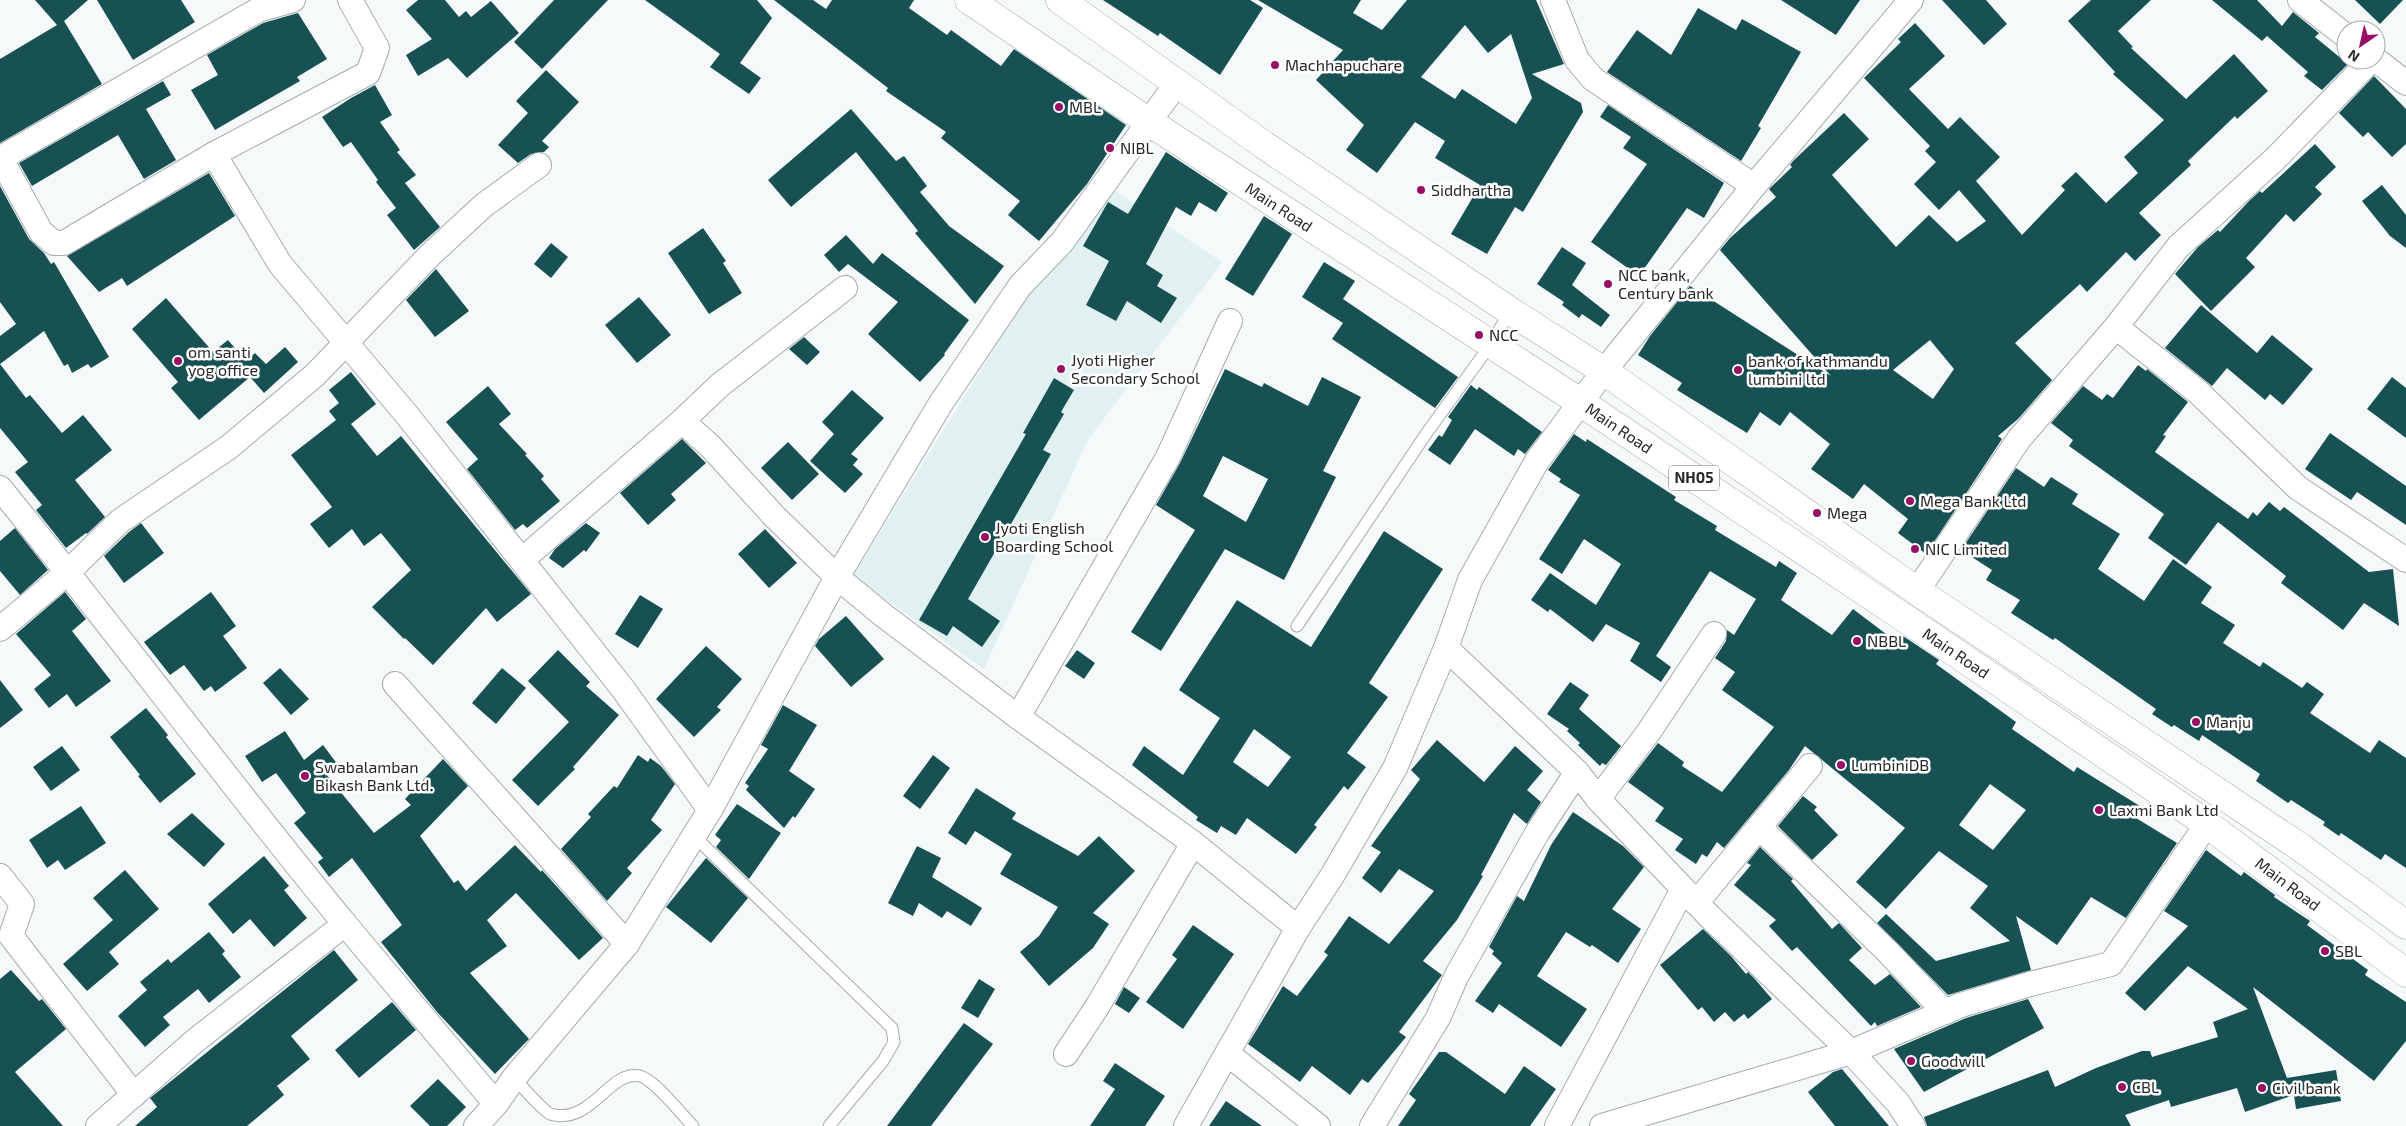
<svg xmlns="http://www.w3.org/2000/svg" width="2406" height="1126" viewBox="0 0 2406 1126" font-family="'Exo 2',sans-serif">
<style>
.built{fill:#e1f0f0}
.building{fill:#185154;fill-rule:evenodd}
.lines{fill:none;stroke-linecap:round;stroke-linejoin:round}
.service-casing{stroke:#a7abab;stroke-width:13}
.minor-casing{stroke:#a7abab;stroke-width:26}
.primary-casing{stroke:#a7abab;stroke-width:29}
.service{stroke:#fff;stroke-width:11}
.minor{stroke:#fff;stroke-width:24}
.primary{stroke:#fff;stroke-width:28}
.poi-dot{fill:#970e64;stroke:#fff;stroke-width:2}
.labels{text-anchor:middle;stroke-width:5;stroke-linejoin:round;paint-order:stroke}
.shield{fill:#fff;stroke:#686969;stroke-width:1}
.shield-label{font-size:15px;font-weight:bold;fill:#272929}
.poi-label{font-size:16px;fill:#272929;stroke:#fff;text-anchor:start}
.street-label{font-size:16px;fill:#272929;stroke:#fff}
</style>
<rect width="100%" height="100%" fill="#f5f9fa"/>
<path class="built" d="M1105,184L1222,262L1087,441L984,669L853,576L1026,297Z"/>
<g class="building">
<path d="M35,0H88L63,22L64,21L102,84L0,143V59L57,25Z"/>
<path d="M97,0H181L195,22L133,60Z"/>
<path d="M418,0H445L459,17L466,11L471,17L491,1L519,33L467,78L448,58L418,76L406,55L432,39L406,10Z"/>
<path d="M554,0H608L542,69L514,42Z"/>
<path d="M645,0H757L772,18L740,63L761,78L749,94L710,67L720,54Z"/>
<path d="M774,0H813L826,9L832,0H914L909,8L947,35L951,30L1001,66L1014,49L1126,125L1087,184L1039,241L1008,215L1020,201L941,138L946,132L886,91L888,88Z"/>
<path d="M1103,0H1250L1263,8L1220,75L1160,33L1158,36Z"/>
<path d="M1258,0H1361L1353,13L1382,30L1407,0H1536L1564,64L1532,74L1581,103L1583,112L1523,212L1515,207L1487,254L1451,234L1480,185L1435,158L1445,141L1415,122L1377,173L1346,150L1364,125L1316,80L1343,50ZM1465,25L1488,53L1511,34L1532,98L1516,124L1462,89L1455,99L1421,77Z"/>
<path d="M1781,0H1860L1836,35Z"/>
<path d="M1942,0H1986L2007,24L1984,45Z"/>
<path d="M2091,0H2151L2118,31L2133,47L2131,48L2186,99L2234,54L2268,91L2237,119L2235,116L2188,161L2191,165L2139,213L2161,235L2135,261L2126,252L2087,292L2080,284L2015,343L2052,380L2018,419L1998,436L2002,439L1926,554L1898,533L1908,519L1864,484L1853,499L1811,469L1830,444L1790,412L1780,426L1760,412L1747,433L1677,390L1682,383L1638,355L1650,336L1690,286L1831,376L1720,250L1730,238L1776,197L1769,189L1792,167L1790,165L1793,161L1844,113L1869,139L1832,175L1896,247L1929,215L1957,242L1986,221L1959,190L1939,210L1914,184L1936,162L1925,151L1930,146L1864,78L1901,42L1898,39L1915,23L1945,56L1909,89L1948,129L1960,117L2000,157L1976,181L2022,235L2065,190L2061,186L2076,172L2106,203L2138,173L2124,157L2164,120L2113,74L2115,72L2068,21ZM1930,340L1954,369L1933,399L1893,370Z"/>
<path d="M2212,0H2257L2282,26L2293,12L2319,33L2315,37L2348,64L2322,90L2304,76L2308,72L2267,36L2262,41Z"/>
<path d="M2355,0H2403L2380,24Z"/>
<path d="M1698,8L1736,30L1742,19L1801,52L1758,126L1761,128L1741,161L1607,72L1637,30L1671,55Z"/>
<path d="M298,13L327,59L297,77L300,81L215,130L191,90L218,75L207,55L263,23Z"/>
<path d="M546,70L579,102L542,141L549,147L544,152L531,154L518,163L498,145L528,113L516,101Z"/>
<path d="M2374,76L2406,109V144L2392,157L2368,132L2363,137L2339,113Z"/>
<path d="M163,81L171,95L146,109L176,160L144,179L118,135L32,186L19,163Z"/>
<path d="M375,85L392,115L380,122L400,150L397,152L416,175L405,183L440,227L414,250L387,215L396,208L376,182L378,180L351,142L343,147L322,117L351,98Z"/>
<path d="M1608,105L1724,183L1704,218L1687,208L1639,276L1591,242L1647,164L1623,148L1631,137L1600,117Z"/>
<path d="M851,109L896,161L904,156L927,186L920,192L949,226L1004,266L975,304L915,233L918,231L856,152L791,207L768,180Z"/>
<path d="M2315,144L2336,167L2315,187L2322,194L2294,222L2286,214L2246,258L2255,267L2211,311L2175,274L2198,247L2218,230L2220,232L2249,201L2260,191L2262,193Z"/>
<path d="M1166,152L1228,193L1216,212L1199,202L1191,216L1176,207L1146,264L1163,275L1157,286L1177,298L1161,323L1127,301L1116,321L1086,305L1109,261L1083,246L1108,202L1128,214Z"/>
<path d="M209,173L235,216L127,286L122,278L99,292L67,256Z"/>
<path d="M2382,185L2406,215V248L2390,236L2362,201Z"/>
<path d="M0,186L29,239L44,253L51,264L54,262L109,357L91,368L88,364L72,373L68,364L64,366L44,331L0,364V336L16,324L0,302Z"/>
<path d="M1264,216L1292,234L1253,296L1225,279Z"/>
<path d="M703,228L726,261L723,263L742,293L709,314L668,253Z"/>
<path d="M846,235L873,264L882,253L969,320L944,354L945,355L920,382L868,334L898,302L848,264L839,272L824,255Z"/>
<path d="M551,243L568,257L551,278L534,264Z"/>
<path d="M1562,247L1586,263L1572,285L1610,315L1601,327L1582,314L1579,318L1562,305L1564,302L1537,284Z"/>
<path d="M1324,262L1355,281L1343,299L1458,377L1435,408L1332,339L1343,323L1302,297Z"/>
<path d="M436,269L469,311L435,337L406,300Z"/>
<path d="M639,297L671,335L637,363L605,325Z"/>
<path d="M166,298L213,352L228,340L246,361L255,353L266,364L285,347L298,362L264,393L250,377L199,420L171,388L178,382L132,329Z"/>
<path d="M2201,305L2257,353L2272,335L2313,369L2283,405L2270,394L2265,400L2227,368L2212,386L2165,348Z"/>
<path d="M804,337L820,352L807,365L789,349Z"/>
<path d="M0,364L26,398L30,395L62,433L83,415L112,450L75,480L105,517L87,534L86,533L66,548L36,510L42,505L15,472L28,462L0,428Z"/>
<path d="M2138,365L2146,371L2147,369L2188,402L2163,435L2166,436L2155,452L2248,519L2253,512L2257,516L2269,502L2280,511L2284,507L2369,572L2393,569L2399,626L2364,603L2343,630L2281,583L2286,576L2218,522L2186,565L2148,538L2164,514L2069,446L2073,440L2051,423L2083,386L2102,400L2107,394L2113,398Z"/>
<path d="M1225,369L1262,387L1264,383L1308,406L1322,377L1361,397L1323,471L1336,477L1284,580L1225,549L1161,651L1131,632L1195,530L1156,505L1180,463ZM1223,456L1268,479L1246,522L1203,496Z"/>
<path d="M351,372L376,404L351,424L377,456L401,436L531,594L497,622L486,608L433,665L405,638L404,639L372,607L411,570L381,533L364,546L352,529L329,548L310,524L332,507L291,455L336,420L329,411L339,403L329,390Z"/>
<path d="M2392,377L2406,388V438L2367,409Z"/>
<path d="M1054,378L1074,390L1061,412L1064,414L1043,450L1051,454L968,599L1000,621L982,647L953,626L947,636L919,620L1026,434L1023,433Z"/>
<path d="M1471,385L1477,390L1479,387L1542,432L1525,454L1518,449L1514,456L1475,429L1450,465L1428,450L1439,435L1442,437L1452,420L1448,417Z"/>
<path d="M488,386L511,414L499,424L527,454L525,455L544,476L541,479L560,501L527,528L523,524L515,530L467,469L478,459L446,422Z"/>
<path d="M852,390L884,418L851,454L858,459L853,465L863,474L845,493L810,461L834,434L822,422Z"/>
<path d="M2330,433L2406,486V525L2357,492L2351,500L2305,469Z"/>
<path d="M1574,434L1586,442L1587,439L1676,497L1674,500L1717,526L1715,530L1776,567L1779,561L1797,573L1781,600L1832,635L1853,609L1898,643L1903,636L1939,660L1936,664L2016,722L2012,729L2074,772L2077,767L2143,808L2136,818L2177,843L2126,918L2091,897L2057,945L2016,916L2031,970L1948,995L1877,923L1886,914L1936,961L2010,941L1970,908L1988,886L1939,851L1886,909L1856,882L1905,828L1805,746L1789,770L1724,848L1717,842L1707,857L1702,854L1696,864L1675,850L1683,839L1655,821L1664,808L1628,782L1658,743L1684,762L1682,766L1722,792L1774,727L1722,690L1735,672L1715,658L1726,641L1727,630L1734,635L1756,599L1710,571L1656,656L1671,667L1661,682L1630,661L1640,643L1606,624L1593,642L1550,609L1548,612L1531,600L1550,573L1596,605L1621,564L1584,539L1562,574L1539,559L1580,495L1559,482L1561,479L1548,470ZM1990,784L2026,810L1993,850L1959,825Z"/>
<path d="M682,439L706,463L671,494L676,500L648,525L620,493Z"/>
<path d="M788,442L819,474L792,500L761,468Z"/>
<path d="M2016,468L2044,487L2051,477L2078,494L2072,504L2120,534L2098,569L2144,601L2173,559L2212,587L2201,603L2235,625L2223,643L2260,667L2263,662L2302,688L2307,682L2324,694L2310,713L2370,753L2379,740L2406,758V868L2385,854L2381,860L2341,833L2339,836L2323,825L2325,822L2291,800L2288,803L2256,781L2260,774L2202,735L2199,741L2174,725L2172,727L2152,714L2156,709L2055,638L2053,640L2011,613L2020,600L1986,580L1992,570L1961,550Z"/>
<path d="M141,523L164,553L124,583L104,556L129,532Z"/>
<path d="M586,523L600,533L586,552L584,550L563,568L549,558L555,549Z"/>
<path d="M15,528L48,570L20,595L0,571V541Z"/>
<path d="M765,529L797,563L769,588L738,554Z"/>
<path d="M1384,531L1443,569L1369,683L1388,697L1347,753L1366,767L1348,790L1344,786L1314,825L1317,827L1296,854L1247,818L1236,835L1221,826L1217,833L1196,820L1198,817L1132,765L1144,746L1183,775L1220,718L1179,690L1237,600L1311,647ZM1254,729L1291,757L1268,787L1233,762Z"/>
<path d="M65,592L86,619L72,631L111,681L76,707L67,694L49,708L34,689L51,675L16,634Z"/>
<path d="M211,592L236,626L223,636L247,668L215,692L211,686L204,691L184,665L170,675L144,642Z"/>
<path d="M640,595L663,609L638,648L615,634Z"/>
<path d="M846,616L884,659L851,687L815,646L819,639Z"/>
<path d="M706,646L742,679L717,707L721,710L694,737L656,699Z"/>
<path d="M558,650L590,682L586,686L619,715L573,767L575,769L538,806L512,780L569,722L528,681Z"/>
<path d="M1077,650L1095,663L1084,679L1065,666Z"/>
<path d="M280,668L309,699L291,715L263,683Z"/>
<path d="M502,668L526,688L496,724L472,703Z"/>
<path d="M0,680L23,710L0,728Z"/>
<path d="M1570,682L1589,695L1579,709L1621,746L1606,765L1602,763L1600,766L1578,745L1580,743L1567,731L1569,729L1547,714Z"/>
<path d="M783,705L817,725L789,771L815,789L795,818L793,816L784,828L746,790L749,786L745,783L768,749L761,745Z"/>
<path d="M146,708L168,735L166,737L196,774L160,803L138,776L140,775L110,737Z"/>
<path d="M285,731L304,760L323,745L338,765L326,774L374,833L411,805L405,799L443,759L468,786L420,836L454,883L458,880L466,891L515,845L541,872L542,870L603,938L579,960L516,893L487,920L507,946L470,973L529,1039L495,1074L437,1012L381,942L402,925L352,858L329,877L318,862L323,858L294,823L306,813L276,773L262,782L245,756Z"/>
<path d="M1437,740L1484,782L1515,746L1543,771L1527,790L1541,802L1527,824L1514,813L1481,875L1483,876L1457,920L1423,961L1442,975L1399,1032L1406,1037L1368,1083L1362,1079L1350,1095L1312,1066L1300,1082L1248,1044L1283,986L1297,996L1328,955L1324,952L1349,916L1389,944L1434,891L1399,869L1381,893L1362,878L1381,852L1371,846L1420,779L1411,770Z"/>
<path d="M62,746L80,770L51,791L33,767Z"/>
<path d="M638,755L648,762L650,758L661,766L675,784L651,820L662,830L627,868L632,873L607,901L561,849L591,817L588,814L614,786L617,788Z"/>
<path d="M933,755L950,768L920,809L903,796Z"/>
<path d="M976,788L1016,813L1012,819L1078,856L1099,836L1135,871L1093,913L1109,924L1093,948L1049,986L1020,952L1039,936L1058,907L1000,874L1012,854L975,831L966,845L948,833Z"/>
<path d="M1803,796L1817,807L1814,810L1838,835L1812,860L1778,826Z"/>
<path d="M737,804L781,833L749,879L716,847L721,840L715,835Z"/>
<path d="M81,806L106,843L65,870L58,860L47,868L29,840Z"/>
<path d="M1573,812L1623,846L1644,867L1612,909L1641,929L1618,963L1592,945L1590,947L1566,932L1537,976L1587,1009L1561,1047L1499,1004L1493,1013L1475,1001L1502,963L1492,954L1494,951L1489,947L1517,896L1524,901L1551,845Z"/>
<path d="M192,813L225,844L204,867L167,834Z"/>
<path d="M917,846L941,858L932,877L982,908L971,926L947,911L942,918L919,903L913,916L888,903Z"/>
<path d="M1760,847L1793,879L1791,881L1832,929L1839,923L1862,948L1849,960L1875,985L1890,974L1921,1007L1877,1026L1875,1022L1871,1026L1797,947L1792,951L1769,926L1776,920L1734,885L1751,865L1747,863Z"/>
<path d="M2206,850L2241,876L2244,872L2275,895L2274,897L2310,921L2307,925L2368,970L2365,975L2406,1002V1041L2374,1081L2253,987L2287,1078L2336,1070L2341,1101L2296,1109L2294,1095L2245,1112L2237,1088L2171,1107L2169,1100L2125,1115L2131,1126H1927L1924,1117L2048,1070L2055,1087L2096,1068L2142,1051H2150L2152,1057L2218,1037L2213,1022L2248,1009L2188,966L2145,1011L2125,993L2188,926L2164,911Z"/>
<path d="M264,856L289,886L284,890L307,918L274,947L250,919L233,934L208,904Z"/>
<path d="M706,858L748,898L711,943L666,907Z"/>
<path d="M125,870L159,909L109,952L119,964L87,991L63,964L113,920L93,898Z"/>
<path d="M1193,925L1234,954L1183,1029L1146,1002L1177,959L1172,955Z"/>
<path d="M1703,929L1731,956L1746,974L1748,972L1754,978L1772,999L1748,1019L1744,1014L1734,1022L1725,1012L1714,1022L1702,1007L1698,1010L1660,965Z"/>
<path d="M209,932L225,951L222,954L241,977L209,1003L198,989L163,1017L170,1025L145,1047L118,1016L147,990L140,982L168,959L171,963Z"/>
<path d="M334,950L358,980L291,1036L310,1059L277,1086L284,1095L247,1126H135L157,1107L150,1098Z"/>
<path d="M11,970L39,1001L42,999L66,1029L15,1072L63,1126H0V979Z"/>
<path d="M979,979L995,989L978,1018L961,1008Z"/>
<path d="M1124,987L1140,998L1129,1013L1115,1004Z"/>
<path d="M2028,999L2044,1028L1924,1092L1894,1049L1966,1018Z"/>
<path d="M392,1002L416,1030L359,1078L335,1050Z"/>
<path d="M964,1023L993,1044L931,1126H887Z"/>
<path d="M1439,1052H1446L1505,1094L1524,1066L1556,1089L1530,1126H1398L1416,1100L1409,1094Z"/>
<path d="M1115,1063L1165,1096L1145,1126H1090L1115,1089L1103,1081Z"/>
<path d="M1842,1069L1889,1126H1835L1808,1092L1833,1072Z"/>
<path d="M438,1079L466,1107L447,1126H430L410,1106Z"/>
<path d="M1226,1101L1262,1126H1209Z"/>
</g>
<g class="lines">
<g class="service-casing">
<g id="service">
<path d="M1297,626L1426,434L1491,344L1510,311"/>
<path d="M694,836L892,1028L894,1042L883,1061L829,1126"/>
<path d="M514,1078C525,1089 537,1105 550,1114C592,1126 609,1069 640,1076C655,1080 681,1114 693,1126"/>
</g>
</g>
<g class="minor-casing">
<g id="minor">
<path d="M350,0L377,48L368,73L214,154L280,264L407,415L623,689L710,810"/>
<path d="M1553,0L1577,60L1593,79L1754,186"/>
<path d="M1911,0L1754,186L1604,371L1537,461L1470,580L1446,648L1577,772L1598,799L1708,915L1851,1052L1898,1103L1913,1126"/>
<path d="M2300,0L2346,36"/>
<path d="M2376,60L2406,83"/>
<path d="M0,157L41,232L54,243H64L214,154"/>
<path d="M1,158L258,10L293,0"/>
<path d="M2116,327L2198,392L2298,488L2406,560"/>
<path d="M682,421L711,447L775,517L837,577L883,615L1018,717L1193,843L1298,928"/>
<path d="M0,488C117,632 227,781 345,924"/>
<path d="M522,560L682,421L720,385L845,288"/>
<path d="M1917,591L2019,439L2116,327L2178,247L2275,159L2371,60"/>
<path d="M0,629L68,572L120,521L229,447L315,375L430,255L484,205L539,165"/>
<path d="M395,684L627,944"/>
<path d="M1018,717L1168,457L1230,321"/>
<path d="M1598,799L1648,733L1714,634"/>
<path d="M1759,827L1888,952L1945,1012"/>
<path d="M0,876L22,904L11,936L134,1095"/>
<path d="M1696,903L1810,766"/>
<path d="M1066,1054L1097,1007L1193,843"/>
<path d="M1228,1054L1318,1126"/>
<path d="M98,1126L196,1040L345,924L496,1104L514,1078L627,944L710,810L837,577L941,403L1020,286L1062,242L1177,83"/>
<path d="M476,1126L496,1104"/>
<path d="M1186,1126L1298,928L1332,876L1395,768L1446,648"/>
<path d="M1372,1126L1438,1018L1456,977L1537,833L1577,772"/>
<path d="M1557,1126L1683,889"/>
<path d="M1602,1126L1851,1052L1961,1005L2030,984L2111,964L2207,824"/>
</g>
</g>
<g class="primary-casing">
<g id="primary">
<path d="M969,0L1149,122L1580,402L1903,617L2207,824L2406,973"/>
<path d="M1060,0L1264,145L1510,311L1604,371L1917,591L2300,847L2406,925"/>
</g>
</g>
<use href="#service" class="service"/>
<use href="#minor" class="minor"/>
<use href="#primary" class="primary"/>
</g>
<g class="poi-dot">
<circle cx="1275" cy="65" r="5"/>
<circle cx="1059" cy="107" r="5"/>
<circle cx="1110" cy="148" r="5"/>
<circle cx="1421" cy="190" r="5"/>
<circle cx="1608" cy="284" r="5"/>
<circle cx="1479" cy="335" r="5"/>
<circle cx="178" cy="361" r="5"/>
<circle cx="1061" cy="369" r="5"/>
<circle cx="1738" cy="370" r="5"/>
<circle cx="1910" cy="501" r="5"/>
<circle cx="1817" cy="513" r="5"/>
<circle cx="985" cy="537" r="5"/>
<circle cx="1915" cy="549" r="5"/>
<circle cx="1857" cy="641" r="5"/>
<circle cx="2196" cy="722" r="5"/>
<circle cx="1841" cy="765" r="5"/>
<circle cx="305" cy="776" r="5"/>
<circle cx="2099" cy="810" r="5"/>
<circle cx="2325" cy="951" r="5"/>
<circle cx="1911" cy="1061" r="5"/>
<circle cx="2122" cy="1087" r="5"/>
<circle cx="2262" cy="1088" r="5"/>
</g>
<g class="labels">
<rect class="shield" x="1669" y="465.5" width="50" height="25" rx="4"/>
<g class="shield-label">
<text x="1694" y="483">NH05</text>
</g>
<g class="poi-label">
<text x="1285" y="71">Machhapuchare</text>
<text x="1069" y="113">MBL</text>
<text x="1120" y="154">NIBL</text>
<text x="1431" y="196">Siddhartha</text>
<text x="1618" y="281">NCC bank,<tspan x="1618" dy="18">Century bank</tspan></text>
<text x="1489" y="341">NCC</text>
<text x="188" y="358">om santi<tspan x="188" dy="18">yog office</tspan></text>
<text x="1071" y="366">Jyoti Higher<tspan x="1071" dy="18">Secondary School</tspan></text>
<text x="1748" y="367">bank of kathmandu<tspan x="1748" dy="18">lumbini ltd</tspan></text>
<text x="1920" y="507">Mega Bank Ltd</text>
<text x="1827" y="519">Mega</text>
<text x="995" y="534">Jyoti English<tspan x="995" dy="18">Boarding School</tspan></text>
<text x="1925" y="555">NIC Limited</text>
<text x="1867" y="647">NBBL</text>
<text x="2206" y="728">Manju</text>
<text x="1851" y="771">LumbiniDB</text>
<text x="315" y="773">Swabalamban<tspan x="315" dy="18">Bikash Bank Ltd.</tspan></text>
<text x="2109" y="816">Laxmi Bank Ltd</text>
<text x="2335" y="957">SBL</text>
<text x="1921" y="1067">Goodwill</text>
<text x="2132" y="1093">CBL</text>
<text x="2272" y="1094">Civil bank</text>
</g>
<g class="street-label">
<text transform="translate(1279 207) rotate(33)" y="6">Main Road</text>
<text transform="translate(1619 428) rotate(34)" y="6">Main Road</text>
<text transform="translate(1956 653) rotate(34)" y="6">Main Road</text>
<text transform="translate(2288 884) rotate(37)" y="6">Main Road</text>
</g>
</g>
<g transform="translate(2361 45) rotate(214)"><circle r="24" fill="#ffffff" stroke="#a9a9a9"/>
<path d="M0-4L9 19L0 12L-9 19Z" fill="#970e64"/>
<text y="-8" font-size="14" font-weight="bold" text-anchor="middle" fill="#272929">N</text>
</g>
</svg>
